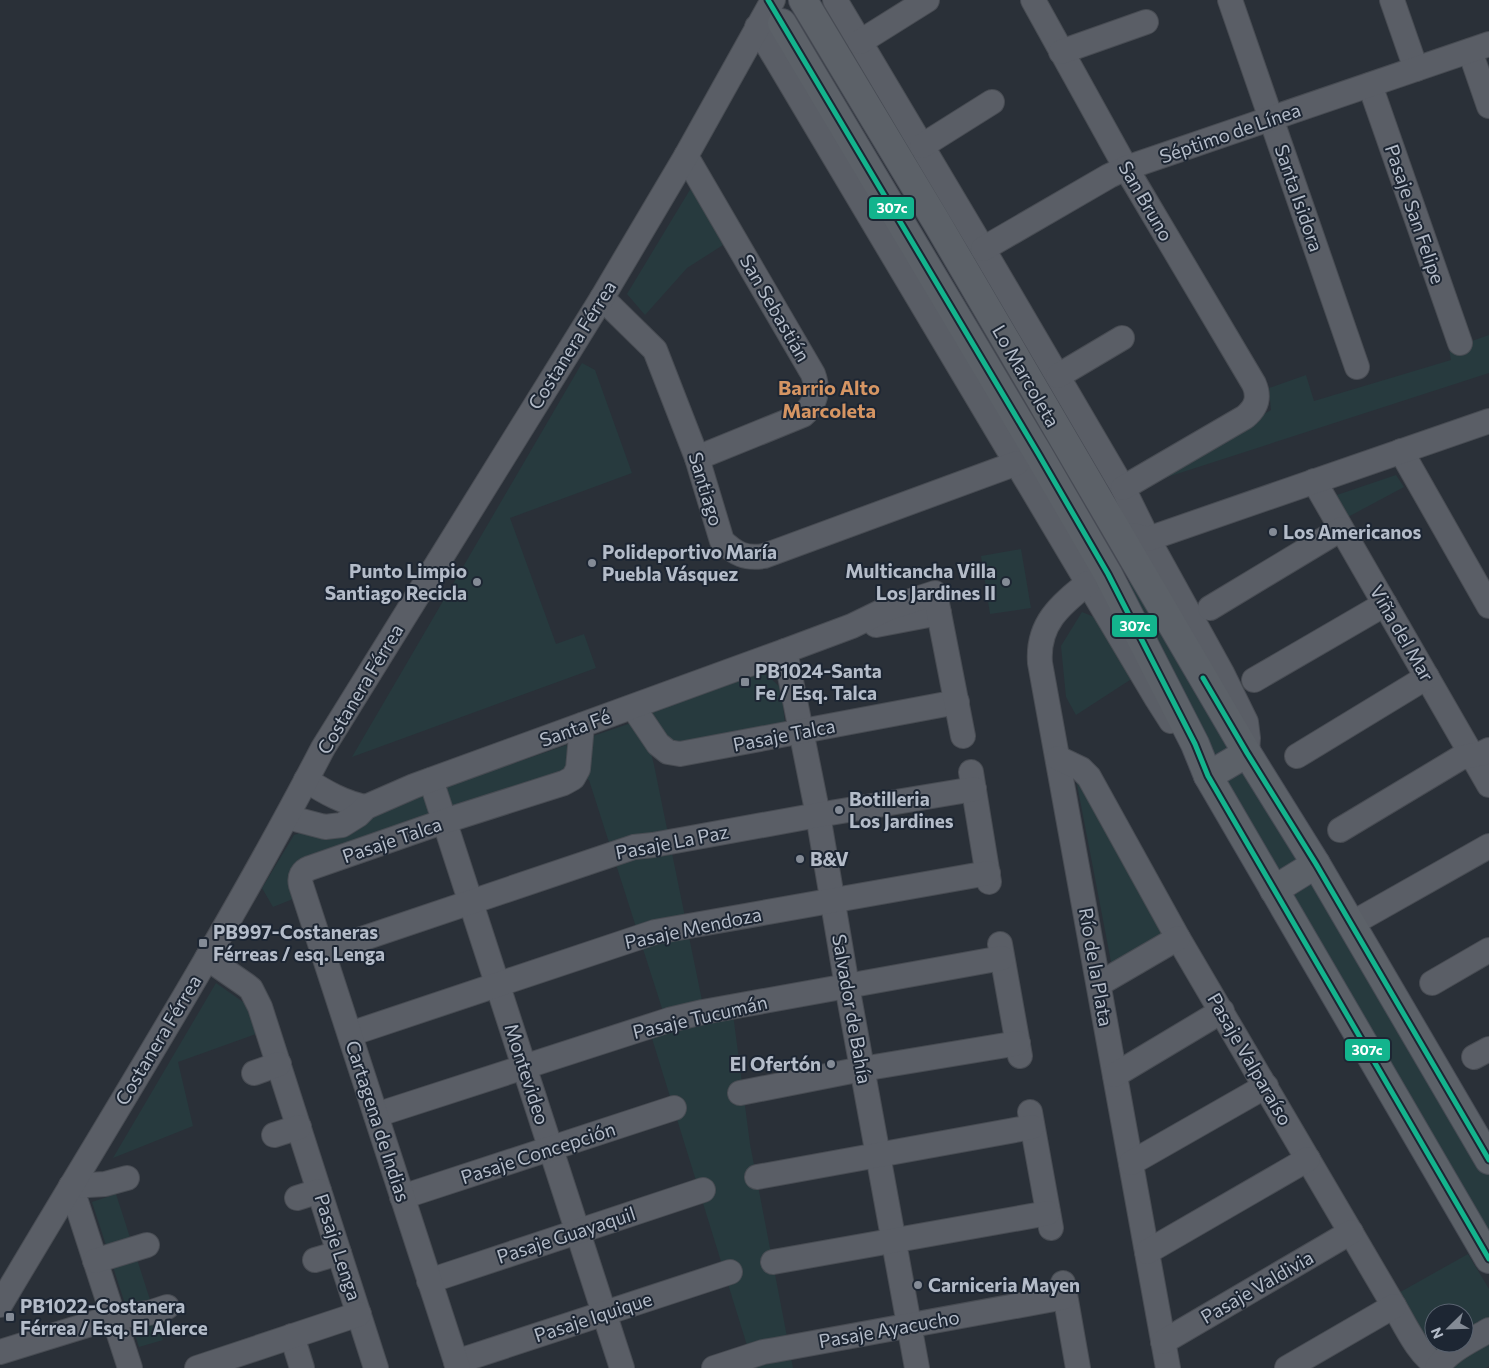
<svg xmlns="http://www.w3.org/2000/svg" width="1489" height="1368" viewBox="0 0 1489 1368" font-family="Commissioner,sans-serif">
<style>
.green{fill:#273a3e}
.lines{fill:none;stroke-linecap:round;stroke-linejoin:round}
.minor-casing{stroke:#484c53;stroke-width:26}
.major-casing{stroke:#484c55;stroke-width:30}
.minor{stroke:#5a5e66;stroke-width:24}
.major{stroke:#5c6168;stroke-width:28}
.bus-1-casing{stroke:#1d2633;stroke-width:9}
.bus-1{stroke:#13b48d;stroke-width:5}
.poi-dot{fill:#848b96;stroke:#1d2633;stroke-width:2}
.labels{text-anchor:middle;stroke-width:4;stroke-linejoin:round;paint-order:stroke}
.street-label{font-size:19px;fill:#b4bcc9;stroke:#1d2633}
.poi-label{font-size:19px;font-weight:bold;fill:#b4bcc9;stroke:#1d2633;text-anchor:start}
.neighbourhood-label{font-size:20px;font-weight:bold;fill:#d59563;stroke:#1d2633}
.line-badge{stroke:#1d2633;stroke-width:2}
.badge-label{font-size:14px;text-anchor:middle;font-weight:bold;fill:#fff}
</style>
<rect width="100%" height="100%" fill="#2a3038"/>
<g class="green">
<path d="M691,188L723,245L687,268L645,315L627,294Z"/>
<path d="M1489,335V373L1155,481V476L1271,410L1269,388L1306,375L1314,401L1451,360L1449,349Z"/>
<path d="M582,363L595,370L632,473L510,518L556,644L584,634L596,668L352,757Z"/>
<path d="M1396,475L1404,487L1346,518L1334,496Z"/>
<path d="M1021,549L1031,608L990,614L981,556Z"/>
<path d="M1137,575L1489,1175V1237L1118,593Z"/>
<path d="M1082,612L1099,619L1133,678L1076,715L1066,697L1061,646Z"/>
<path d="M753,673L767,675L781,688L785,724L671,750L645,715Z"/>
<path d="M634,722L647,737L654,765L706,1020L733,1014L750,1144L793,1368H754L650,1032L667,1024L589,780L566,773L296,870L298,897L273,907L262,888L294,835L415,797Z"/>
<path d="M1076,779L1091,799L1163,933L1112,967Z"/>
<path d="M216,983L246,1004L256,1034L178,1062L193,1126L113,1158Z"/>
<path d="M116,1194L163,1340L139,1347L92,1202Z"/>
<path d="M1468,1254L1489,1289V1320L1464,1336V1313H1434V1343H1452L1435,1353L1395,1295Z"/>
<path d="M1489,1337V1366L1486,1368H1444Z"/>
</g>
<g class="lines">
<g class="minor-casing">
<g id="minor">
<path d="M835,0L983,249L1123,488L1148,539L1222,673L1246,722L1248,738L1247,753"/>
<path d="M1033,0L1126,168L1254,384C1260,398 1256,408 1245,417L1123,488"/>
<path d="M1230,0L1357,367"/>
<path d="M1392,0L1416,69"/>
<path d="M757,27L1157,699L1171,721"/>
<path d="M860,42L927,0"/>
<path d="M1470,51L1489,106"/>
<path d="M1061,52L1146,22"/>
<path d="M1370,85L1460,343"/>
<path d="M922,146L992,102"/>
<path d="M686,156L813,374C819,390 816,403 803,415L697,458"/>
<path d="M983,249L1109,176L1126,168L1489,44"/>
<path d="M602,298L655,350L697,458L722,541C736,554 745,559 764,556L1017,463"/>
<path d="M1058,376L1122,338"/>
<path d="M1401,451L1489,606"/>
<path d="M1314,481L1489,785"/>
<path d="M1133,535L1148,539L1489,421"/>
<path d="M1088,583C1060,605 1037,624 1040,663L1168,1368"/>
<path d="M1210,608L1341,529"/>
<path d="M876,625L939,613"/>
<path d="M785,651L818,815L847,986L917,1368"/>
<path d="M1254,680L1385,604"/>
<path d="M633,707L658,744L668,752L680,754L957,702"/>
<path d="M1297,756L1427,677"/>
<path d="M1058,758L1081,769L1089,777L1178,938L1394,1306C1405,1325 1419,1356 1438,1366"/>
<path d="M971,772L989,882"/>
<path d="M306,780C325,792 344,803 366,807"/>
<path d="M431,780L622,1368"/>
<path d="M287,817L325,827L342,825L358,815L366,807L414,786L785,651L852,626L889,608L935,593L963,736"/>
<path d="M1340,830L1460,758L1483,753L1489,750"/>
<path d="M1351,924L1489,846"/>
<path d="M1000,944L1020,1056"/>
<path d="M323,952L634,847L653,845L818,815L974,789"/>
<path d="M207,958L246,985L251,989L260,1007L376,1368"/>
<path d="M1432,983L1489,950"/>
<path d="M1099,984L1178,938"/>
<path d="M350,1034L655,932L988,873"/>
<path d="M1474,1057L1489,1049"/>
<path d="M254,1073L279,1064"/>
<path d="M1115,1075L1222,1011"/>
<path d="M740,1093L862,1069L1018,1043"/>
<path d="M1030,1112L1051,1228"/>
<path d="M376,1115L669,1020L703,1012L1002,958"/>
<path d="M274,1135L299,1127"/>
<path d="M1131,1163L1266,1086"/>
<path d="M757,1177L1032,1127"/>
<path d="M71,1186L130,1368"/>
<path d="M71,1186L105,1184L127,1178"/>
<path d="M402,1197L674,1108"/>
<path d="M297,1198L319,1191"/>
<path d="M1147,1252L1308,1159"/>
<path d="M315,1260L339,1253"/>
<path d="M95,1261L147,1245"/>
<path d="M773,1262L1048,1213"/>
<path d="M429,1281L703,1190"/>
<path d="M1063,1283L1078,1368"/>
<path d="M0,1305C109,1121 224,939 323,748L602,298L686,156L773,0"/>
<path d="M292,1336L302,1368"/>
<path d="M1163,1342L1351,1232"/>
<path d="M0,1352L113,1317L149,1313L167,1307"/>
<path d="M456,1362L730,1272"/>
<path d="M197,1368L359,1314"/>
<path d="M458,1368L301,885C299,877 302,871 310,868L445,821L564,783L573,778L578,769L582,725"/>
<path d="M714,1368L763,1352L775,1350L1065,1297"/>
<path d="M1287,1368L1394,1306"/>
<path d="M1437,1368C1449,1350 1471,1341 1489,1330"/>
</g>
</g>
<g class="major-casing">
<g id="major">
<path d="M803,0L936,221L1247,753L1316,864L1489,1160"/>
<path d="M782,23L1039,455L1108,574L1195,744L1208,776L1489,1259"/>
<path d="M1208,776L1247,753"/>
<path d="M1274,890L1316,864"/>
</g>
</g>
<use href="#minor" class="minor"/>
<use href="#major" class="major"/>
<g class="bus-1-casing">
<g id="bus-1">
<path d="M768,0L1039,455L1108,574L1195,744L1208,776L1489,1259"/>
<path d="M1203,678L1247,753L1316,864L1489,1160"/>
</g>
</g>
<use href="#bus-1" class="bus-1"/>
</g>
<g class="poi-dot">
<circle cx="1273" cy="532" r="5"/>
<circle cx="592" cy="563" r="5"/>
<circle cx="477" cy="582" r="5"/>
<circle cx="1006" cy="582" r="5"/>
<rect x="740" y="677" width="10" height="10" rx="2.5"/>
<circle cx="839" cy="810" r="5"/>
<circle cx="800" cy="859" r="5"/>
<rect x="198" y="938" width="10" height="10" rx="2.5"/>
<circle cx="831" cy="1064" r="5"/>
<circle cx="918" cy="1285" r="5"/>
<rect x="5" y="1312" width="10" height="10" rx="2.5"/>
</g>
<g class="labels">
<g class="street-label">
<text transform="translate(1230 133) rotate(-19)" y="7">Séptimo de Línea</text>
<text transform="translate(1299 198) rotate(71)" y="7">Santa Isidora</text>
<text transform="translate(1146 201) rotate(60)" y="7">San Bruno</text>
<text transform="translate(1415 214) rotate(71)" y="7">Pasaje San Felipe</text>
<text transform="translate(775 308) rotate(60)" y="7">San Sebastián</text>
<text transform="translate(572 345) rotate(-58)" y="7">Costanera Férrea</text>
<text transform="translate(1026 376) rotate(60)" y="7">Lo Marcoleta</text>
<text transform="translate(706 489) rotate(73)" y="7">Santiago</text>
<text transform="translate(1402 633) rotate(60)" y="7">Viña del Mar</text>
<text transform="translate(360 689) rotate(-59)" y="7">Costanera Férrea</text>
<text transform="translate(575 728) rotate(-20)" y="7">Santa Fé</text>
<text transform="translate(784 735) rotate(-11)" y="7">Pasaje Talca</text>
<text transform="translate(392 840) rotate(-19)" y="7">Pasaje Talca</text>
<text transform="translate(672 842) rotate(-11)" y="7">Pasaje La Paz</text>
<text transform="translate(693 928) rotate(-12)" y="7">Pasaje Mendoza</text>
<text transform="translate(1096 967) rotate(80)" y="7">Río de la Plata</text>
<text transform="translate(852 1009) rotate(80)" y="7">Salvador de Bahía</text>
<text transform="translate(700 1017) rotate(-13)" y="7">Pasaje Tucumán</text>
<text transform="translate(158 1040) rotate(-59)" y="7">Costanera Férrea</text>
<text transform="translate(1250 1059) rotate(60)" y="7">Pasaje Valparaíso</text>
<text transform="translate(527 1074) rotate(72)" y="7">Montevideo</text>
<text transform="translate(378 1121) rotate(72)" y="7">Cartagena de Indias</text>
<text transform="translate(538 1153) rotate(-18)" y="7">Pasaje Concepción</text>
<text transform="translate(566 1235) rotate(-18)" y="7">Pasaje Guayaquil</text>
<text transform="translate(338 1247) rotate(72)" y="7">Pasaje Lenga</text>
<text transform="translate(1257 1287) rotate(-30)" y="7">Pasaje Valdivia</text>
<text transform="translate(593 1317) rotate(-18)" y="7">Pasaje Iquique</text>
<text transform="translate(889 1329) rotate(-10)" y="7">Pasaje Ayacucho</text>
</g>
<g class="poi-label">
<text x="1283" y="539">Los Americanos</text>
<text x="602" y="559">Polideportivo María<tspan x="602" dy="22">Puebla Vásquez</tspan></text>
<text x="467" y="578" text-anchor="end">Punto Limpio<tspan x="467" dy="22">Santiago Recicla</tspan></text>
<text x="996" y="578" text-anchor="end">Multicancha Villa<tspan x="996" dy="22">Los Jardines II</tspan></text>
<text x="755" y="678">PB1024-Santa<tspan x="755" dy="22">Fe / Esq. Talca</tspan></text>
<text x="849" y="806">Botilleria<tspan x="849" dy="22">Los Jardines</tspan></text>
<text x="810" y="866">B&amp;V</text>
<text x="213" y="939">PB997-Costaneras<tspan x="213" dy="22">Férreas / esq. Lenga</tspan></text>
<text x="821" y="1071" text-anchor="end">El Ofertón</text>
<text x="928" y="1292">Carniceria Mayen</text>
<text x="20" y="1313">PB1022-Costanera<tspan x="20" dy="22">Férrea / Esq. El Alerce</tspan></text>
</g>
<g class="neighbourhood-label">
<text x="829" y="395">Barrio Alto<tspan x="829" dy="23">Marcoleta</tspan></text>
</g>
</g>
<g class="line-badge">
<rect x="868" y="196" width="47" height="24" rx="5" fill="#13b48d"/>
<rect x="1111" y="614" width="47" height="24" rx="5" fill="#13b48d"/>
<rect x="1344" y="1038" width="47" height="24" rx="5" fill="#13b48d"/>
</g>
<g class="badge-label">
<text x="892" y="213">307c</text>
<text x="1135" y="631">307c</text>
<text x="1367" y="1055">307c</text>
</g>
<g transform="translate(1449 1328) rotate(247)"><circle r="24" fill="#1d2633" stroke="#59626f"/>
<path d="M0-4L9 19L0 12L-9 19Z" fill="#848b96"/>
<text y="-8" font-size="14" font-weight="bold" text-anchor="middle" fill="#b4bcc9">N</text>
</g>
</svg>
